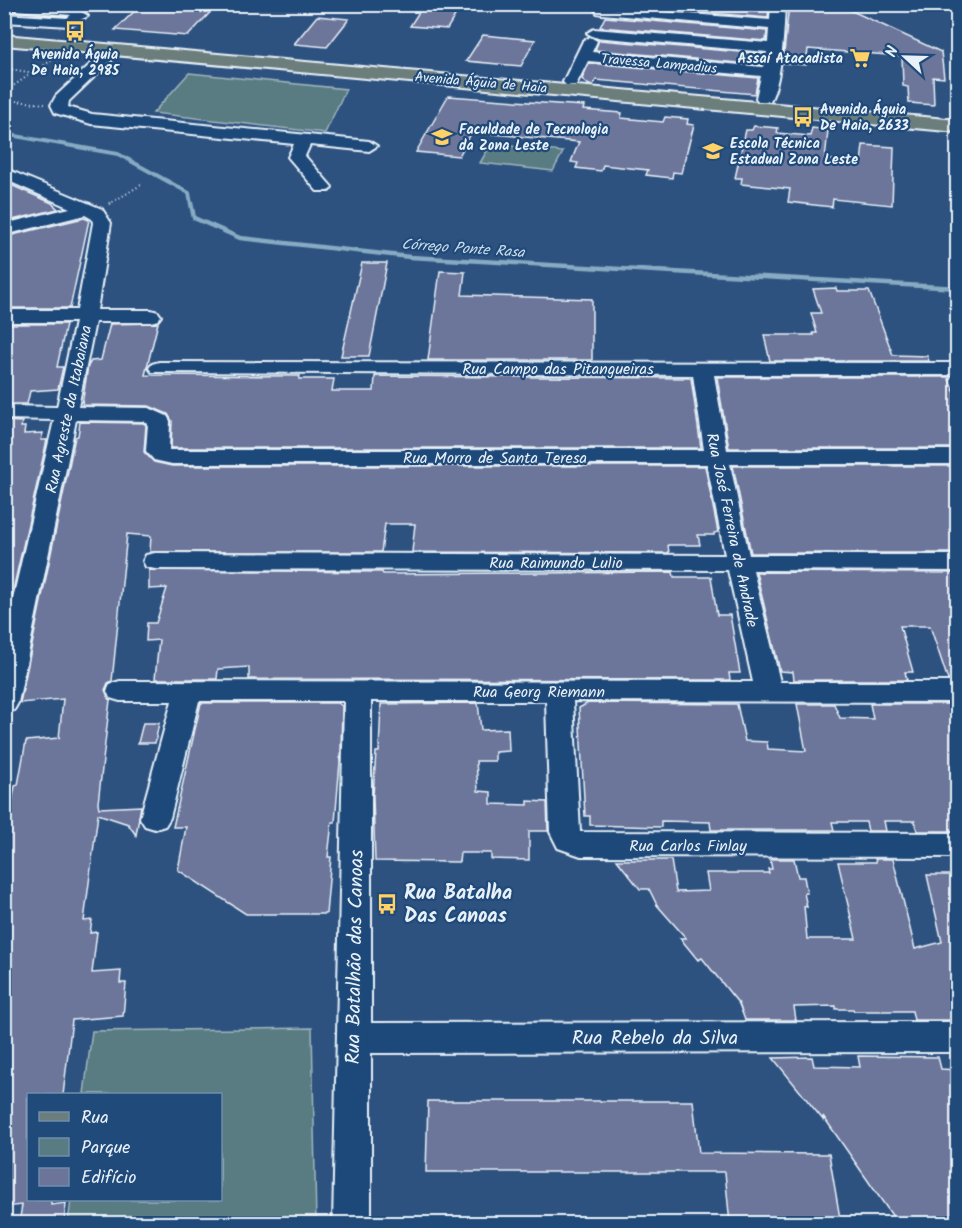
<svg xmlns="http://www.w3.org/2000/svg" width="962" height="1228" viewBox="0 0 962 1228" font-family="Kalam,sans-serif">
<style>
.green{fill:#597c82;stroke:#a0b6bd;stroke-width:1.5}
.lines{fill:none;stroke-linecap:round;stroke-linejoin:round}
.stream-far1{stroke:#86abc2;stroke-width:4}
.stream{stroke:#86abc2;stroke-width:4.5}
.building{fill:#6c749a;stroke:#e8f1f8;stroke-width:1.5}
.minor-casing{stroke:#e8f1f8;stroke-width:4}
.major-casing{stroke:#e8f1f8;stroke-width:4}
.path-far1{stroke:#e8f1f8;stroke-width:2;stroke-dasharray:1 3;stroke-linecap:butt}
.path{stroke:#e8f1f8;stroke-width:3;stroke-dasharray:1.5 4;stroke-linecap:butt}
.minor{fill:#1f4a7a;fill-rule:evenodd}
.major{fill:#6c7e7c;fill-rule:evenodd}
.labels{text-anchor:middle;stroke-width:4.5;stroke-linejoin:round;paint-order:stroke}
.far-poi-label{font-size:14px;font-weight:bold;fill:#e8f1f8;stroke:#1f4a7a;text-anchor:start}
.far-street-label{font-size:14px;fill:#e8f1f8;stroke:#1f4a7a}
.far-water-label{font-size:15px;font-style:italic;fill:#cfdfea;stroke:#1f4a7a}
.street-label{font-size:16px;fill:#e8f1f8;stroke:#1f4a7a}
.near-poi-label{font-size:20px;font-weight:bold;fill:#e8f1f8;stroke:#1f4a7a;text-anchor:start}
.near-street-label{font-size:20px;fill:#e8f1f8;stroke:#1f4a7a}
</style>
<rect width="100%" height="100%" fill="#2e5280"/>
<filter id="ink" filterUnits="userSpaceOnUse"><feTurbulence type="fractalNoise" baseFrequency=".0167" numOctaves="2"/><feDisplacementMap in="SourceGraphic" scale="12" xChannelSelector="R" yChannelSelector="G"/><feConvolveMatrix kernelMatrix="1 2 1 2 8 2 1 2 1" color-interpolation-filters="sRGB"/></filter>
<g filter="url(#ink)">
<g class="green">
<path d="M189,73L346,89L325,133L153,113Z"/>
<path d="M491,144L563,152L553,171L480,163Z"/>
<path d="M312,1028L316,1223H68L71,1200H220V1094H84L92,1031Z"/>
</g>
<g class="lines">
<path class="stream-far1" d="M4,134L118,154L189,193L191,204"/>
<path class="stream" d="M191,203L194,218L240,238L410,257L958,288"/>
</g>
<g class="building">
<path d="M142,4H218L188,36L115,30Z"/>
<path d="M424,4H462L447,29L410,26Z"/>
<path d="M611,4H761L769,5L768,18Z"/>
<path d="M789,4L850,10L941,52L944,78L933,77L934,105L909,103L908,87L903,86L902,56L808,49L806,65L783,63Z"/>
<path d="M317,16L349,19L327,47L294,44Z"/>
<path d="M605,17L767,31L766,41L600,27Z"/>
<path d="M483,35L535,40L521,66L466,61Z"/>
<path d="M599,40L764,54L761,65L595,50Z"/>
<path d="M589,63L758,78L755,94L596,80L593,85H589L582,79Z"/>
<path d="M448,96L584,106L583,110L622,113L621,118L663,122L665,117L688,119L687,124L694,125L681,173L673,172L672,178L646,175L648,170L603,165L601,171L576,168L578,163L571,162L579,142L472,132L459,156L416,152Z"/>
<path d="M754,126L778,128L777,133L810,136L812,128L828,130L825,159L861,163L863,145L894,147L892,205L833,199L832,207L788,202L790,189L741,184L742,178H735L741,151L746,130H752Z"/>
<path d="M4,182L52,203L58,209L4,222Z"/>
<path d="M84,218L89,220L70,308H4V237Z"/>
<path d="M362,263H387L369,356H341Z"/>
<path d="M440,271L465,272L462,295L592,299V360H428Z"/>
<path d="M836,288L837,291H869L893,355L927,356L929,361H770L764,335H814L813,333H817L811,313H821L813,289Z"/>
<path d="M158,323L145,375L300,376L299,379H334L332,391H374L375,376L691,378L701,448H171L172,421L168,414L149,406L82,405L88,366L91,361L101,360L110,324Z"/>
<path d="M4,324H66L57,367H63L58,389L30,391L27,404H4V363L7,352H4Z"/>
<path d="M717,377H948L957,398V448H729Z"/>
<path d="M4,421L22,422L21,427H25L24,434L43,433L41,440H47L9,608H4Z"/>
<path d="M80,422L143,423L146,425L144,452L154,462L172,466H705L718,532L714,533V535H698L700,545H668L669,553L412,552L415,524H385L381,552H150L151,536L127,534L112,681L108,683L105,690L110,700L98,803L99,808L141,806L136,835L128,824L98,814L84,921L92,920L90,933L97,932L92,973L121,971L120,983H126L123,1016L72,1020L63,1095H28V1200H51V1205L66,1203L64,1224H19L22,1205L4,1207V846L15,786L18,785L26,741L59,738L63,699L20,703L75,437L78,436Z"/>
<path d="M733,466H957V553H751Z"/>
<path d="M149,570L382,572L383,574L673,572L674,577H711L717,615H730L740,673H729L730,680L249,679V667L218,669L217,679H155L159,640L146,641L147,623H156L167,588L149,589Z"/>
<path d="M756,572L957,573V595L952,596L956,610H952L957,626V680H948L930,626H900L913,672H905L907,680H794L793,672L780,671Z"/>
<path d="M201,703H338L342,706L341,750L335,822H332L328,857H331L326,914H246L178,870L186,827H173Z"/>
<path d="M478,703L481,730L508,729L509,751L495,752V761H476L478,791L491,792V804L528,805V801L547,802L548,831H529V860L491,859V853H460L459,862L375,861L373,796L376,752H379L381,704Z"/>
<path d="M588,703L737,704L745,741L767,742L768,749L806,751L797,704H834L840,718L873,719L870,704H950L953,713H957V831H917L915,821H884L886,831H868L866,822H832L834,830H711L710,822L661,821V827L590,825V816H585L579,708Z"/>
<path d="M143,723H159L155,743H138Z"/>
<path d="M770,859H794L798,877H804L807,893H804L807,907L804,906L807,939H856L838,862H876L875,859H893L915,949L942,942L927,875H957V1020H914L912,1011H854L853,1009H836V1006L794,1007L796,1020H745L739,1004L702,958L698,960L680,938H686L657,905L649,889H640L617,860H671L676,892L709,891L706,873H769L768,869H772Z"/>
<path d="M858,1056L938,1057L941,1069L957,1070V1224H898L823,1116L824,1121L773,1058L812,1057L814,1066L860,1067Z"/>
<path d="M428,1101H693L699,1153L829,1154L841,1224H730L725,1172H426Z"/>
</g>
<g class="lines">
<g class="minor-casing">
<g id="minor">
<path d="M4,4L74,7L88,16L69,26L4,22V14L67,18L71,15L4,9Z"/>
<path d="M771,4H785C784,28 782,82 770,101H758L756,98L761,76L588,61L576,85H566L563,82L583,41L590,37L597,41L592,52L763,67L767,52L594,37L587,33L594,29L768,43L769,29L602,14L597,13L595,10L597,7L770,20Z"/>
<path d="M114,46L121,50L119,53L69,101L68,107L92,114L369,141L377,146L369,151L310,145L305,156L332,187L329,191H317L288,157L294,144L91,124L55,113L51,105L56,96L109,47Z"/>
<path d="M4,168L102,209L111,223L97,310H151L158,312L161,316L158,320L151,322H95L78,407L149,408L167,416L170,421L169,450H704L693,375L152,372L149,368L152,364L159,362L958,363V375H714L727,450H958V464H730L749,555H958V571L753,570L780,682H958V702L573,701L580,832L958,833V857L581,856L558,848L550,832L546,701H371V1023L958,1022V1052L371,1053V1224H333L344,701H199L170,818L165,826L155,829L145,826L140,818L172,701H120L110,698L107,691L110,684L120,681L753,682L728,570L155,569L146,567L143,561L146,555L155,553L725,555L707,464H172L154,460L146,451L148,424L144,421L76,420L18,703L14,710L4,713V638L54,420L4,419V406L57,407L75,322H4V310H77L93,223L92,219L85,215L4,235V224L70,208L4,179Z"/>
</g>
</g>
<g class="major-casing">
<path id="major" d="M4,35L958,120V132L4,45Z"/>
</g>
<g class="path-far1">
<path d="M4,68L34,73"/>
<path d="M4,92L52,60"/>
<path d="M4,100L46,104"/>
<path d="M109,204L141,185"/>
</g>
<path class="path" d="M109,204L111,203"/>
<use href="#minor" class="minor"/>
<use href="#major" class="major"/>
</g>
</g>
<defs>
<g id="bus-bare" transform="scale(1.62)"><path d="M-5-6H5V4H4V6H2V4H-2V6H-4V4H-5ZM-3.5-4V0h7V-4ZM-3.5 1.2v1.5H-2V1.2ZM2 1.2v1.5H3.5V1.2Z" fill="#ffd166" stroke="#1f4a7a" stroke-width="2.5" paint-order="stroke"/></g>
<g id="supermarket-bare" transform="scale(1.62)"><path d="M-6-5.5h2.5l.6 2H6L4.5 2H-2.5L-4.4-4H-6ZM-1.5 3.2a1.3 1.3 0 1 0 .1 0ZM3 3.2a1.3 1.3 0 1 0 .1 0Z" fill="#ffd166" stroke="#1f4a7a" stroke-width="2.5" paint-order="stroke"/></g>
<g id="university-bare" transform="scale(1.62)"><path d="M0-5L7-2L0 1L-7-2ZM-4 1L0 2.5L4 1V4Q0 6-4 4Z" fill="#ffd166" stroke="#1f4a7a" stroke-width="2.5" paint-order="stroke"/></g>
</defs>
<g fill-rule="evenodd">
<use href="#bus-bare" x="75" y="31"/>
<use href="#supermarket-bare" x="860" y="58"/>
<use href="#bus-bare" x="803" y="117"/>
<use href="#university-bare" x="442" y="137"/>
<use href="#university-bare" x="713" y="151"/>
<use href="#bus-bare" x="387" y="904"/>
</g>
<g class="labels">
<g class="far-poi-label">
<text x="75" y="59" text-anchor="middle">Avenida Águia<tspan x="75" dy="16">De Haia, 2985</tspan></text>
<text x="843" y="63" text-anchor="end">Assaí Atacadista</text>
<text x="820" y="114">Avenida Águia<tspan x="820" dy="16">De Haia, 2633</tspan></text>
<text x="459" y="134">Faculdade de Tecnologia<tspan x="459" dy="16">da Zona Leste</tspan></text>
<text x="730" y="148">Escola Técnica<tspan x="730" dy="16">Estadual Zona Leste</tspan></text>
</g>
<g class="far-street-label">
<text transform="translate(659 63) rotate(5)" y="5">Travessa Lampadius</text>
<text transform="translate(481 82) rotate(5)" y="5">Avenida Águia de Haia</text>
</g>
<g class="far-water-label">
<text transform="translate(463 248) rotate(4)" y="5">Córrego Ponte Rasa</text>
</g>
<g class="street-label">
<text x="558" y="374">Rua Campo das Pitangueiras</text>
<text transform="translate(68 409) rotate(-78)" y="6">Rua Agreste da Itabaiana</text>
<text x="495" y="463">Rua Morro de Santa Teresa</text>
<text transform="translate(733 530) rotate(78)" y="6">Rua José Ferreira de Andrade</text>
<text x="556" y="568">Rua Raimundo Lulio</text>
<text x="539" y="697">Rua Georg Riemann</text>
<text x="688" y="851">Rua Carlos Finlay</text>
</g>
<g class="near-poi-label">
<text x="404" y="899">Rua Batalha<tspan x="404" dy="23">Das Canoas</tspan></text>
</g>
<g class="near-street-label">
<text transform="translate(354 957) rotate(-89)" y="7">Rua Batalhão das Canoas</text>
<text x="655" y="1044">Rua Rebelo da Silva</text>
</g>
</g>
<rect width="962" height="1228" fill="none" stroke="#1f4a7a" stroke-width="24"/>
<rect x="12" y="12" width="938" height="1204" fill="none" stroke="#e8f1f8" stroke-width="2" filter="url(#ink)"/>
<rect x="27" y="1093" width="195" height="108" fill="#1f4a7a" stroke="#6f8dac" stroke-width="1.5"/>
<rect x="39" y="1112" width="30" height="9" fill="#6c7e7c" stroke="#6f8dac" stroke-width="1.5"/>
<text x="81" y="1123" font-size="18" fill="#e8f1f8">Rua</text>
<rect x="39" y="1138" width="30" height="18" fill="#597c82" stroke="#6f8dac" stroke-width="1.5"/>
<text x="81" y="1153" font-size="18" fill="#e8f1f8">Parque</text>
<rect x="39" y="1168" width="30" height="18" fill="#6c749a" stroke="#6f8dac" stroke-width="1.5"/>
<text x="81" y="1183" font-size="18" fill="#e8f1f8">Edifício</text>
<g transform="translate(905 57) rotate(292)" stroke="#1f4a7a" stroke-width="4.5" paint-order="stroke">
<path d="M0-4.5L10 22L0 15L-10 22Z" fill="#e8f1f8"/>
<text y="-9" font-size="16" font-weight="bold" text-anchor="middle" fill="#e8f1f8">N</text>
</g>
</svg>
